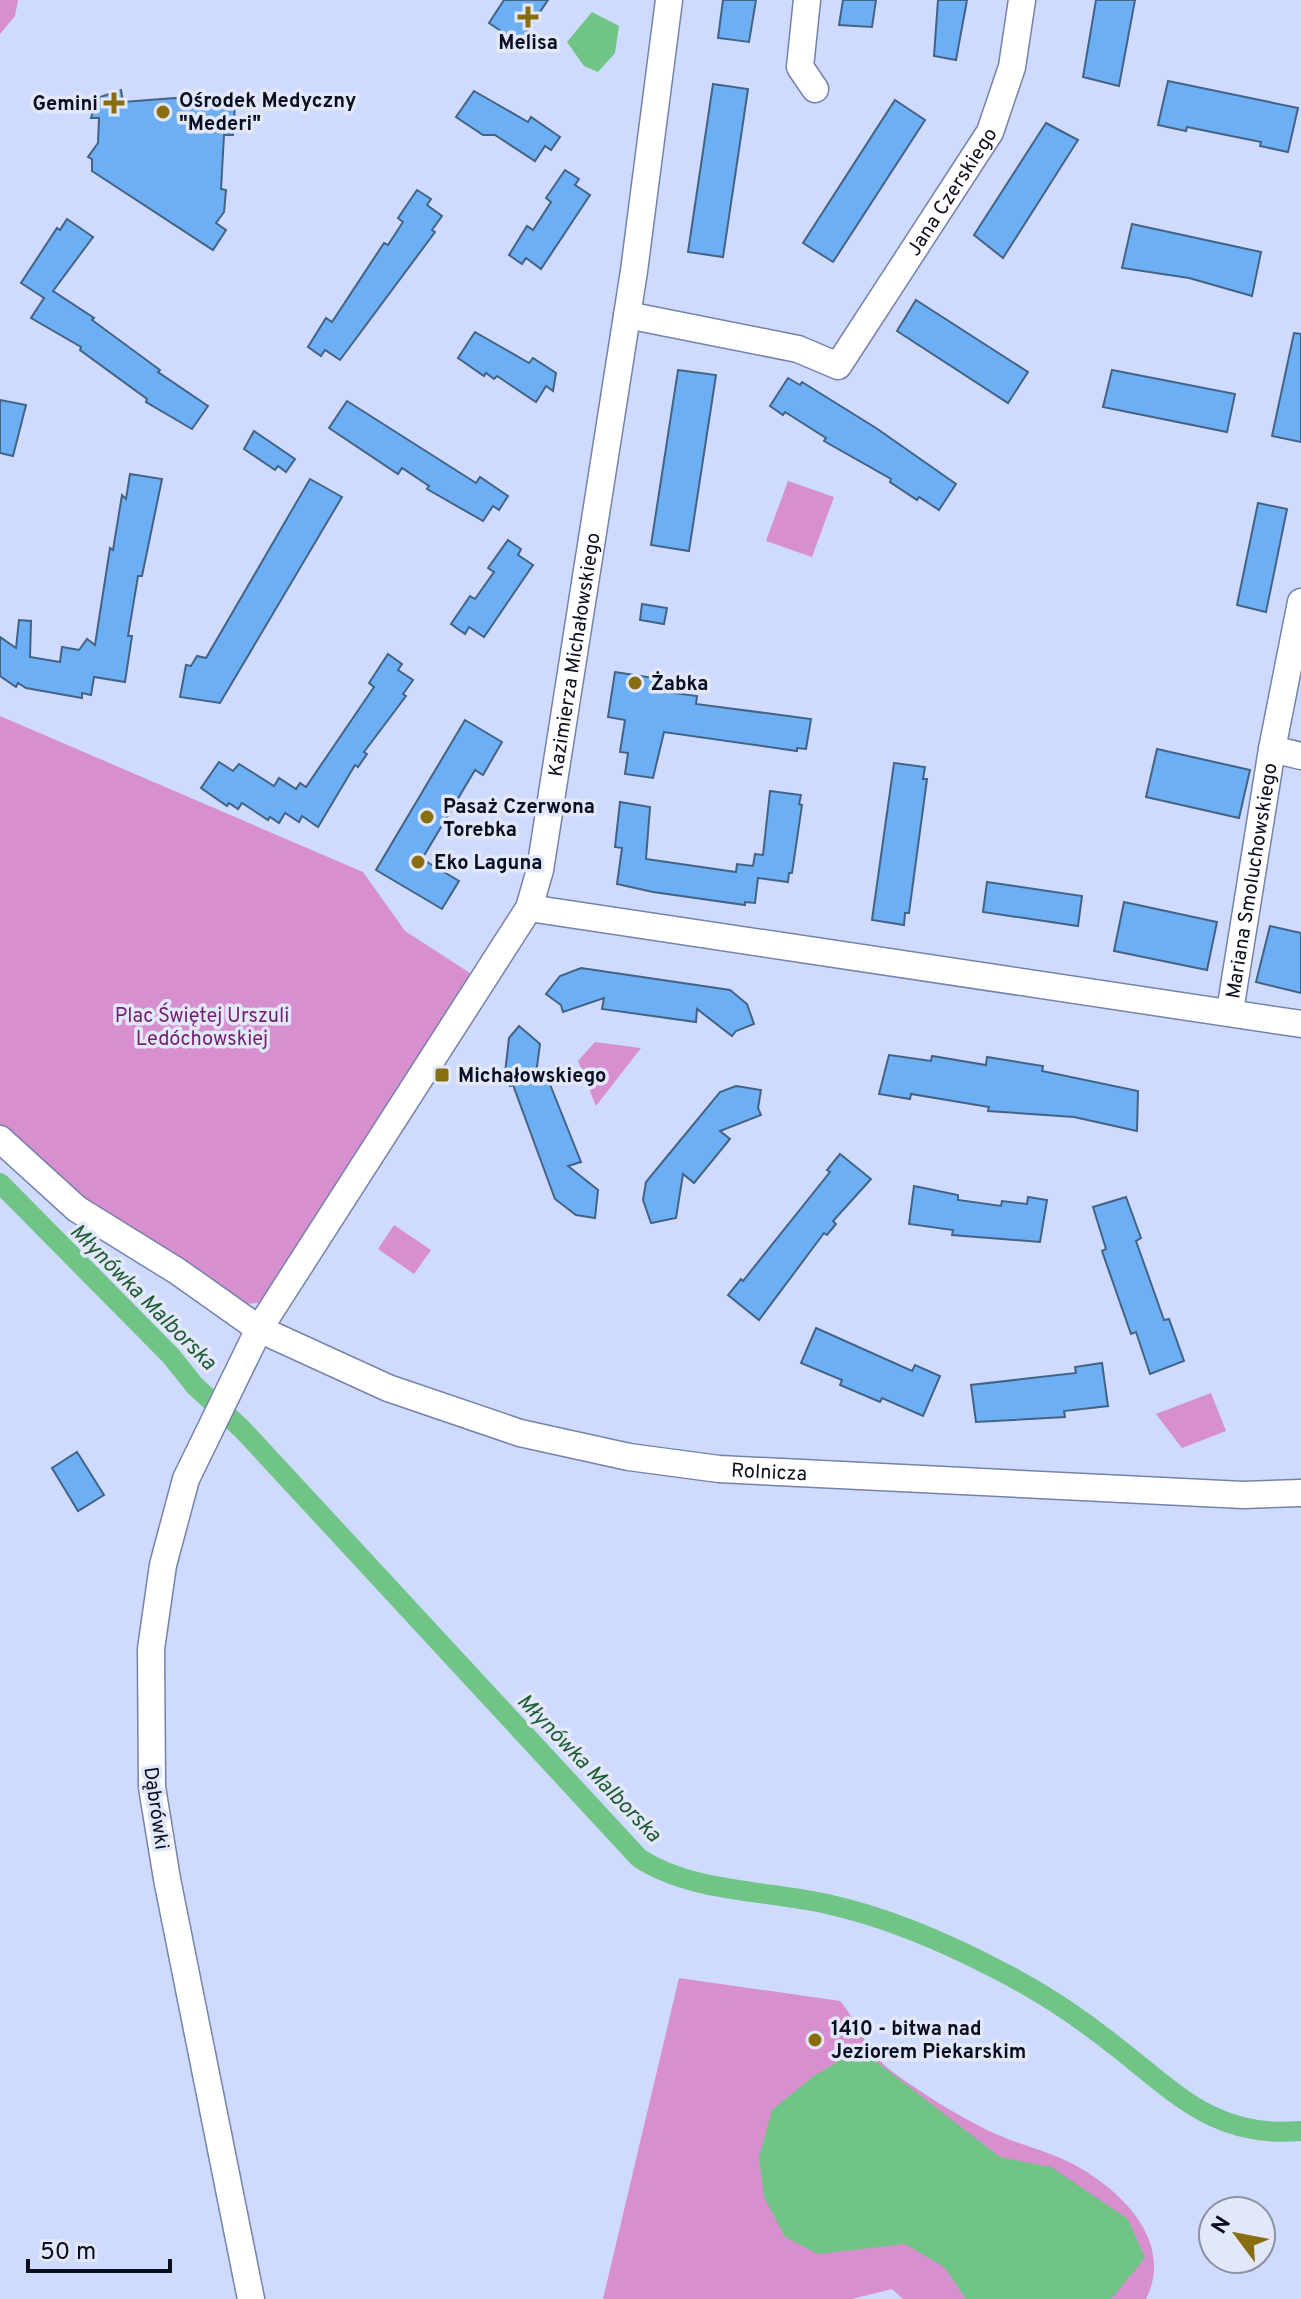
<svg xmlns="http://www.w3.org/2000/svg" width="1301" height="2299" viewBox="0 0 1301 2299" font-family="Overpass,sans-serif">
<style>
.green{fill:#d78fcf}
.water{fill:#70c485}
.lines{fill:none;stroke-linecap:round;stroke-linejoin:round}
.canal{stroke:#70c485;stroke-width:20}
.building{fill:#6daff5;stroke:#446384;stroke-width:2}
.minor-casing{stroke:#7582aa;stroke-width:29}
.minor{stroke:#fff;stroke-width:26}
.poi-dot{fill:#896e0f;stroke:#e2e8fa;stroke-width:3}
.labels{text-anchor:middle;stroke-width:7;stroke-linejoin:round;paint-order:stroke}
.poi-label{font-size:20px;font-weight:bold;fill:#0a0e1d;stroke:#e2e8fa;text-anchor:start}
.street-label{font-size:20px;fill:#0a0e1d;stroke:#e2e8fa}
.park-label{font-size:20px;fill:#751e6f;stroke:#e2e8fa}
.water-label{font-size:22px;font-style:italic;fill:#1f5b32;stroke:#e2e8fa}
</style>
<rect width="100%" height="100%" fill="#cedafe"/>
<g class="green">
<path d="M0,0H18L15,16L0,34Z"/>
<path d="M788,481L834,497L812,557L766,541Z"/>
<path d="M0,716L363,872L405,931L473,975L273,1286L259,1303L240,1304L90,1207L0,1127Z"/>
<path d="M595,1042L641,1048L596,1106L578,1061Z"/>
<path d="M394,1225L431,1250L414,1274L378,1249Z"/>
<path d="M1211,1393L1226,1431L1182,1448L1156,1414Z"/>
<path d="M679,1978L840,2001C861,2026 865,2052 894,2073C923,2094 955,2114 987,2130C1015,2144 1046,2150 1073,2164C1120,2189 1175,2241 1146,2299H903L892,2289L852,2299H603Z"/>
</g>
<g class="water">
<path d="M592,12L619,26L615,53L598,72L584,66L567,42Z"/>
<path d="M860,2049L1000,2157L1051,2167L1128,2219L1145,2258L1111,2299H966L944,2267L905,2244L818,2254L785,2237L764,2197L759,2157L772,2110L815,2075Z"/>
</g>
<g class="lines">
<path class="canal" d="M0,1183L171,1356L195,1386L242,1429L639,1858C692,1893 766,1890 827,1904C887,1917 947,1943 1002,1972C1041,1992 1080,2018 1114,2045C1176,2093 1215,2139 1301,2131"/>
</g>
<g class="building">
<path d="M504,0H548L519,43L489,23Z"/>
<path d="M723,0H756L749,42L718,38Z"/>
<path d="M843,0H876L872,27L839,25Z"/>
<path d="M938,0H967L956,60L934,56Z"/>
<path d="M1096,0H1135L1119,86L1083,77Z"/>
<path d="M1168,81L1298,108L1288,152L1260,146L1261,142L1187,127L1186,131L1158,125Z"/>
<path d="M713,84L748,89L723,257L688,252Z"/>
<path d="M121,90L123,102L175,98L235,104L233,135H224L221,189L226,190L224,212L216,223L226,230L213,250L92,171V159L88,157L98,143L99,118H91L94,107L100,97Z"/>
<path d="M474,91L528,122L531,117L560,137L551,150L545,146L535,161L495,135H483L456,117Z"/>
<path d="M895,100L925,120L833,262L803,243Z"/>
<path d="M1046,123L1078,140L1003,258L974,235Z"/>
<path d="M565,170L579,179L575,185L590,195L541,269L526,258L522,264L509,255L527,226L533,230L551,202L546,198Z"/>
<path d="M417,190L431,199L427,205L442,216L432,230L435,232L340,360L325,350L321,356L308,347L326,318L332,322L384,243L388,245L403,222L398,218Z"/>
<path d="M67,219L93,237L53,291L94,318L92,320L160,370L158,372L208,406L192,429L146,402L147,399L80,350L81,347L31,318L44,298L21,283L57,228L60,230Z"/>
<path d="M1132,224L1261,252L1252,296L1189,278L1122,268Z"/>
<path d="M916,300L1028,372L1008,403L897,331Z"/>
<path d="M475,332L529,363L533,358L556,373L553,391L546,386L536,402L497,376L494,379L486,373L484,376L458,358Z"/>
<path d="M1294,333L1301,334V442L1272,436Z"/>
<path d="M678,370L716,375L689,551L651,545Z"/>
<path d="M1112,370L1235,394L1227,432L1103,407Z"/>
<path d="M788,378L800,385L802,382L876,428L956,484L939,510L919,497L917,500L890,482L891,479L824,441L826,438L785,412L783,415L770,406Z"/>
<path d="M0,400L26,405L13,456L0,453Z"/>
<path d="M347,401L476,483L480,477L508,496L499,510L493,506L483,521L427,489L429,486L402,468L398,474L329,428Z"/>
<path d="M254,431L295,459L286,472L278,466L275,470L244,449Z"/>
<path d="M130,474L162,479L142,576H138L128,636H132L125,682L94,677L91,695L82,693V698L26,688L18,683L16,687L0,676V637L16,648L19,620L31,621L30,657L60,662L62,647L79,650L87,639L95,645L110,548L113,550L122,495L126,499Z"/>
<path d="M310,479L342,497L220,703L180,697L186,665L191,666L197,656L206,658Z"/>
<path d="M1258,503L1287,509L1266,612L1237,605Z"/>
<path d="M508,540L521,549L518,555L533,565L484,637L469,627L465,634L451,624L470,596L475,599L494,572L488,568Z"/>
<path d="M642,604L667,608L664,624L640,620Z"/>
<path d="M388,654L402,664L398,670L413,680L403,694L406,696L364,752L367,754L358,767L355,765L318,827L302,816L299,822L285,813L279,823L270,817L268,820L242,803L238,809L229,803L227,806L201,788L219,762L233,771L239,764L274,786L279,778L296,789L300,783L306,787L374,687L369,683Z"/>
<path d="M615,672L667,680L666,692L697,696L696,704L811,719L806,749L797,748V751L664,732L653,778L625,774L628,753L620,752L625,720L608,717Z"/>
<path d="M465,720L502,742L483,775L475,770L422,859L459,881L442,909L376,870Z"/>
<path d="M1157,749L1250,770L1239,818L1146,797Z"/>
<path d="M894,763L925,767L923,779H927L909,913H905L904,925L872,920Z"/>
<path d="M770,791L801,795L799,804L802,805L792,873H789L788,882L758,878L755,903L745,902V905L653,892L617,884L622,848L615,847L620,802L650,807L646,859L736,872L737,864L753,866L755,854L763,855Z"/>
<path d="M987,882L1082,896L1078,926L983,912Z"/>
<path d="M1124,902L1217,922L1207,970L1114,951Z"/>
<path d="M1270,926L1301,933V993L1256,982Z"/>
<path d="M581,968L730,990L747,1004L754,1024L736,1031L732,1036L697,1009L696,1022L602,1009L604,998L563,1012L561,1005L546,994L560,976Z"/>
<path d="M519,1026L540,1044L535,1082L547,1077L581,1162L568,1166L598,1190L595,1218L576,1215L555,1199L513,1085L510,1086L505,1073L509,1038Z"/>
<path d="M889,1055L931,1061L932,1056L986,1065L987,1057L1043,1066L1042,1071L1138,1091L1137,1131L1074,1117L988,1111L989,1107L911,1094L910,1099L879,1094Z"/>
<path d="M736,1086L761,1090L758,1108L761,1115L720,1131L730,1139L694,1183L683,1174L676,1218L651,1223L643,1200L646,1182L720,1092Z"/>
<path d="M840,1154L871,1179L833,1221L836,1224L827,1235L824,1233L759,1320L728,1295L741,1279L743,1281L830,1172L827,1170Z"/>
<path d="M914,1186L958,1195V1200L1001,1206L1002,1201L1027,1204L1028,1197L1047,1200L1040,1242L952,1235L953,1230L909,1224Z"/>
<path d="M1126,1197L1141,1238L1136,1241L1164,1320L1169,1319L1184,1361L1150,1374L1136,1332L1131,1334L1102,1251L1106,1249L1093,1207Z"/>
<path d="M816,1328L912,1371L915,1365L940,1376L923,1416L882,1398L880,1402L840,1385L842,1380L801,1363Z"/>
<path d="M1102,1363L1108,1406L1064,1411L1065,1417L976,1422L971,1385L1076,1373L1075,1367Z"/>
<path d="M77,1452L104,1495L78,1511L52,1468Z"/>
</g>
<g class="lines">
<g class="minor-casing">
<g id="minor">
<path d="M807,0L800,67L815,89"/>
<path id="s1" d="M627,315L798,349L838,366L990,132L1012,67L1022,0"/>
<path d="M1301,602L1272,749L1301,756"/>
<path d="M529,908L1301,1024"/>
<path id="s2" d="M1230,1011L1272,749"/>
<path id="s3" d="M0,1139L77,1209L177,1271L259,1329L388,1388L520,1433L629,1457L719,1469L1243,1495L1301,1493"/>
<path id="s4" d="M251,2299L167,1879L152,1787L151,1649L163,1565L186,1479L259,1329L529,908L540,870L634,271L669,0"/>
</g>
</g>
<use href="#minor" class="minor"/>
</g>
<g class="poi-dot">
<path d="M524 5h8v8h8v8h-8v8h-8v-8h-8v-8h8z"/>
<path d="M110 91h8v8h8v8h-8v8h-8v-8h-8v-8h8z"/>
<circle cx="163" cy="112" r="8"/>
<circle cx="635" cy="683" r="8"/>
<circle cx="427" cy="817" r="8"/>
<circle cx="418" cy="862" r="8"/>
<rect x="434" y="1067" width="16" height="16" rx="4"/>
<circle cx="815" cy="2040" r="8"/>
</g>
<g class="labels">
<g class="poi-label">
<text x="528" y="49" text-anchor="middle">Melisa</text>
<text x="179" y="107">Ośrodek Medyczny<tspan x="179" dy="23">"Mederi"</tspan></text>
<text x="98" y="110" text-anchor="end">Gemini</text>
<text x="651" y="690">Żabka</text>
<text x="443" y="813">Pasaż Czerwona<tspan x="443" dy="23">Torebka</tspan></text>
<text x="434" y="869">Eko Laguna</text>
<text x="458" y="1082">Michałowskiego</text>
<text x="831" y="2035">1410 - bitwa nad<tspan x="831" dy="23">Jeziorem Piekarskim</tspan></text>
</g>
<g class="street-label">
<text dy="7" stroke="none"><textPath href="#s1" startOffset="426">Jana Czerskiego</textPath></text>
<text dy="7" stroke="none"><textPath href="#s4" startOffset="1758">Kazimierza Michałowskiego</textPath></text>
<text dy="7" stroke="none"><textPath href="#s2" startOffset="132">Mariana Smoluchowskiego</textPath></text>
<text dy="7" stroke="none"><textPath href="#s3" startOffset="856">Rolnicza</textPath></text>
<text transform="translate(157 1808) rotate(82)" y="7">Dąbrówki</text>
</g>
<g class="park-label">
<text x="202" y="1022">Plac Świętej Urszuli<tspan x="202" dy="23">Ledóchowskiej</tspan></text>
</g>
<g class="water-label">
<text transform="translate(144 1296) rotate(45)" y="8">Młynówka Malborska</text>
<text transform="translate(590 1767) rotate(46)" y="8">Młynówka Malborska</text>
</g>
</g>
<g transform="translate(1237 2235) rotate(302)"><circle r="38" fill="#e2e8fa" stroke="#8c91a2" stroke-width="2"/>
<path d="M0-6L14 30L0 20L-14 30Z" fill="#896e0f"/>
<text y="-12" font-size="22" font-weight="bold" text-anchor="middle" fill="#0a0e1d">N</text>
</g>
<path d="M28 2259v12h142v-12" fill="none" stroke="#0a0e1d" stroke-width="4"/>
<text x="40" y="2259" font-size="24" fill="#0a0e1d" stroke="#e2e8fa" stroke-width="6" paint-order="stroke">50 m</text>
</svg>
